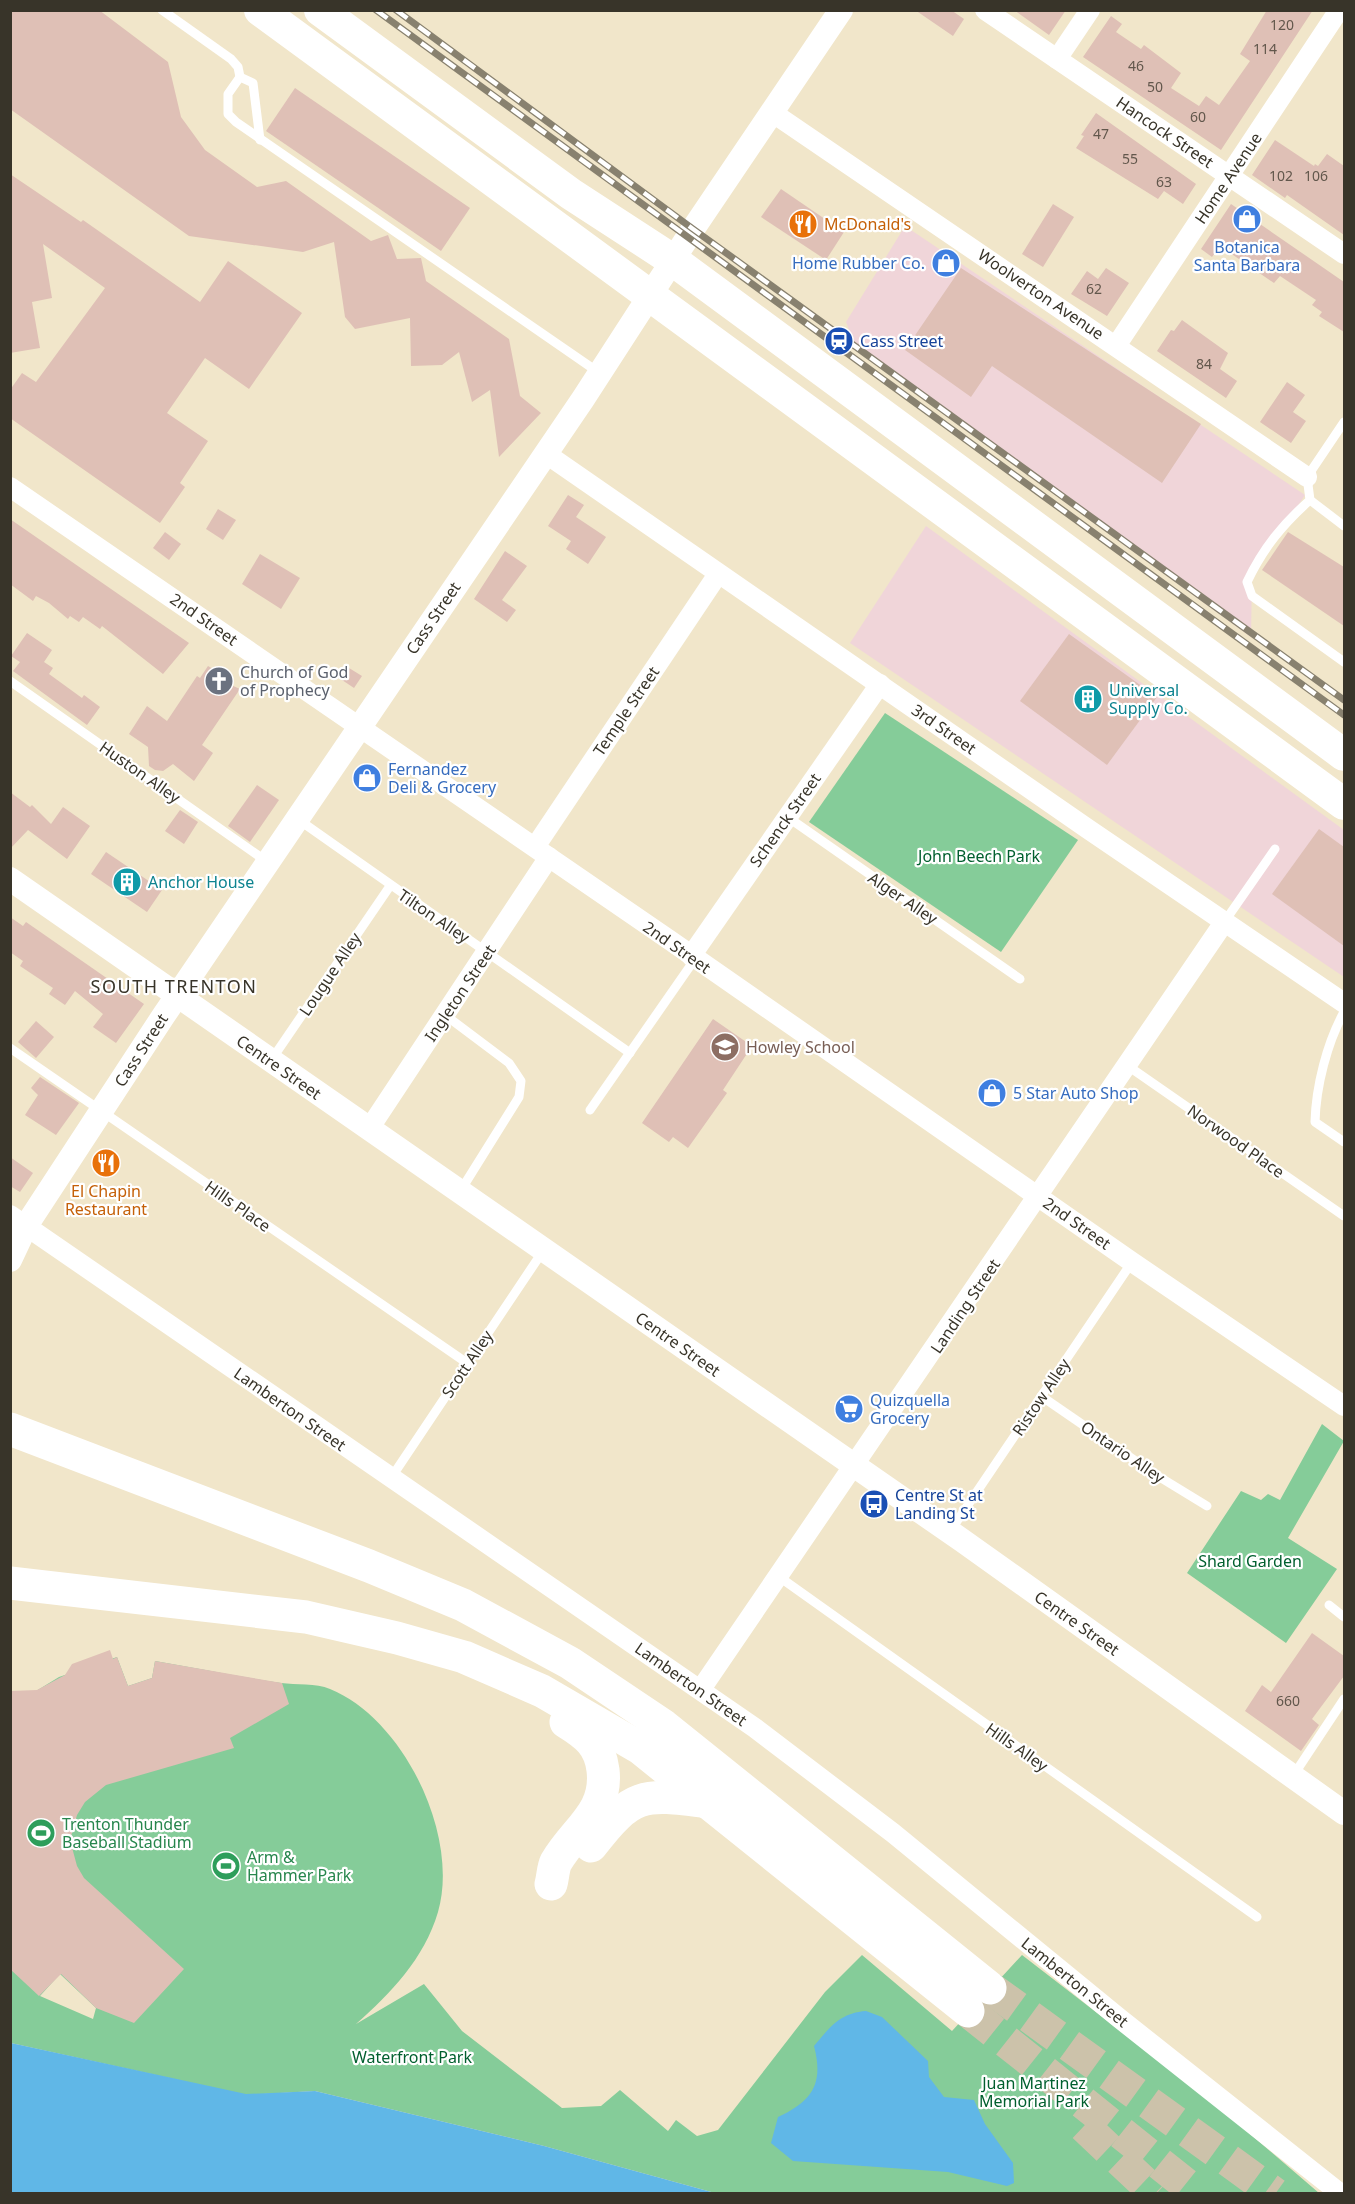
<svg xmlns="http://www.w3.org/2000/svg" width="1355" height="2204" viewBox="0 0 1355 2204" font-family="'Noto Sans',sans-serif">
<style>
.industrial{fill:#f0d5d9}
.green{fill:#85cc99;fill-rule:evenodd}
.water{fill:#60b7e7}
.building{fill:#dfc0b6}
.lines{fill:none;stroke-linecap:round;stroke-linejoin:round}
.motorway-tunnel{stroke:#ccc2aa;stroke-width:33;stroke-dasharray:33 16;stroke-linecap:butt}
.service{stroke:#fff;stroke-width:9}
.minor{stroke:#fff;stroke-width:20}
.tertiary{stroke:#fff;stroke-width:24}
.trunk{stroke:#fff;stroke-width:32}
.motorway{stroke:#fff;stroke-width:33}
.rail-casing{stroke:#88816f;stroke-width:7}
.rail{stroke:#fff;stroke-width:4.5;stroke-dasharray:14;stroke-linecap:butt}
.labels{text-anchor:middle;stroke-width:4.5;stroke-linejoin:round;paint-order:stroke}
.number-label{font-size:14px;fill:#62574c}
.street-label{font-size:16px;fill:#383429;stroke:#fff}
.food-label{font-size:16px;fill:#c56008;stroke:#fff;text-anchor:start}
.shop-label{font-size:16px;fill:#366cbe;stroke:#fff;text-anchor:start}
.transit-label{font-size:16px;fill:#164399;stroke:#fff;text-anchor:start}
.worship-label{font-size:16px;fill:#5b616d;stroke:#fff;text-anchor:start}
.culture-label{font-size:16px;fill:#0d838f;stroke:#fff;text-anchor:start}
.park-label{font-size:16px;fill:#015f2e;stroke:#fff}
.education-label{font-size:16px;fill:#785e54;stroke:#fff;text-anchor:start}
.leisure-label{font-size:16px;fill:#27864d;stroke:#fff;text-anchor:start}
.neighbourhood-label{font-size:18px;letter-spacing:1.5px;fill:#383429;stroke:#fff}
</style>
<rect width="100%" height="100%" fill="#f1e6ca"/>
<g class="industrial">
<path d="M905,226L1305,495L1252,575L1251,637L857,350L846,322Z"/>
<path d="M926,526L1344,830V977L850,643Z"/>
</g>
<g class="green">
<path d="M885,713L1078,840L1001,952L809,822Z"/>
<path d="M1322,1424L1344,1441L1288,1538L1337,1569L1286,1643L1187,1573L1241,1491L1261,1500L1268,1494L1280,1500Z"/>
<path d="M117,1657L128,1686L152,1678L155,1661C197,1668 239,1677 281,1683C296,1685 316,1683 330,1689C404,1719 460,1836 438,1912C424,1959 391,1993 356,2024L424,1984L462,2031L562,2108L601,2106L620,2090L668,2131L676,2120L697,2136L718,2130L825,1992L862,1955L952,2031L1022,1955L1215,2104L1319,2193H715L544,2146L315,2091L246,2095L11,2043L10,1691L23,1699L59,1677ZM60,1974L96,2008L93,2019L40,1996Z"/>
</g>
<g class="water">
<path d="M866,2011L882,2017L928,2061L929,2077L944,2097L974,2100L985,2124L1013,2163L1014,2183L1007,2186L948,2172L793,2161L771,2143L778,2117C812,2101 824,2084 814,2046C830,2027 840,2013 866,2011Z"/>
<path d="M11,2043L246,2094L315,2091L544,2146L715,2193H11Z"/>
</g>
<g class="building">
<path d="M10,10H99L168,62L181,117L205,150L257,187L286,181L371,241L388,235L397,259L421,258L426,281L509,339L520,396L541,413L499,457L490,390L472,402L459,352L442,365L411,366L410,318L355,329L345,317L334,242L303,252L189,236L10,109Z"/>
<path d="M915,10H951L964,19L953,36Z"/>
<path d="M1014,10H1066L1049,35Z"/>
<path d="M1267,10H1313L1221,150L1083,57L1111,16L1122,24L1116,32L1141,49L1144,45L1181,73L1171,88L1199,106L1206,96L1219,105L1250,61L1240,54Z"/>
<path d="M295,88L470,208L441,251L266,131Z"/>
<path d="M1096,113L1196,184L1183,204L1164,191L1158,199L1076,148L1084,136L1081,135Z"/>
<path d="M1275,140L1314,166L1315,164L1318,166L1327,154L1344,166V235L1287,195L1285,198L1252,175Z"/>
<path d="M10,174L81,222L83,220L200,302L228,261L302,313L249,389L205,358L167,413L208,441L180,483L185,487L160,523L10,418V390L22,373L36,382L105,288L43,244L52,298L32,302L40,348L10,353Z"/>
<path d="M781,189L844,232L826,260L761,217Z"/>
<path d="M1053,204L1074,217L1043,267L1022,254Z"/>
<path d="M1231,204L1344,282V332L1319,316L1322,312L1312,305L1316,300L1280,276L1274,283L1220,246L1212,257L1201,249Z"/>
<path d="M961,268L1201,424L1162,483L992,366L971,397L905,350Z"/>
<path d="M1106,268L1129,283L1107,316L1071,294L1087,271L1098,279Z"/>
<path d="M1182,320L1228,353L1220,369L1237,381L1226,398L1157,351L1171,330L1174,331Z"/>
<path d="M1287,382L1305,395L1293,412L1306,421L1291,443L1260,422Z"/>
<path d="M568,495L584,505L576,517L606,537L588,564L566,549L571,541L548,526Z"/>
<path d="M218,509L236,520L223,540L206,529Z"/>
<path d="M10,519L189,643L163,674L102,626L100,629L83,617L79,622L70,616L68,619L49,603L36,596L33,601L10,584Z"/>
<path d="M165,532L181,544L169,560L153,548Z"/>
<path d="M1288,532L1344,567V626L1262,570Z"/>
<path d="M505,551L527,566L502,600L516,610L507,622L474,599Z"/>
<path d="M260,554L300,578L281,609L242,584Z"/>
<path d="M27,633L52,650L44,662L53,668L49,674L82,698L84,695L100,707L87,725L13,671L20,662L11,656Z"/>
<path d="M1069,634L1157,697L1107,765L1020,701Z"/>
<path d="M208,666L233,681L231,685L240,689L202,745L213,753L194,781L173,764L163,771L155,770L149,766L148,747L129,734L147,706L167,721L197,676L200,678Z"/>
<path d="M349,668L362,676L354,688L342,680Z"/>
<path d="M257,785L279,800L250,842L228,826Z"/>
<path d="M10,792L30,807L32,805L51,824L63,807L90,826L67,859L28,830L10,849Z"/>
<path d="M180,810L198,822L184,844L165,831Z"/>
<path d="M1319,829L1344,847V946L1272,894Z"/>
<path d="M106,852L162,890L147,912L91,874Z"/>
<path d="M10,917L23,926L26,922L144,1004L116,1043L93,1027L103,1014L75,991L65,1005L49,994L53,988L20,966L23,961L10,952Z"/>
<path d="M713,1019L752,1046L723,1090L727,1093L688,1148L673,1137L669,1142L642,1123Z"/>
<path d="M36,1021L54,1037L36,1058L18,1042Z"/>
<path d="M40,1077L79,1103L56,1135L25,1115L38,1095L31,1088Z"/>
<path d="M10,1157L33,1173L20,1192L10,1186Z"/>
<path d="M1312,1633L1344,1656V1676L1312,1719L1319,1725L1301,1751L1245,1711L1262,1685L1271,1692Z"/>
<path d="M110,1650L113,1659L117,1657L128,1686L152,1678L155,1661L282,1683L289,1704L230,1738L234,1748L106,1785L85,1802L77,1815L70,1840L77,1866L84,1878L184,1969L134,2023L96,2008L61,1974L39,1996L10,1969V1691L37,1690L65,1675L72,1664Z"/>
</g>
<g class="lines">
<g class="motorway-tunnel">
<path d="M990,1988L1275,2194"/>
<path d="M968,2011L1198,2194"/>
<path d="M1084,2126L1156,2194"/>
</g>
<g class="service">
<path d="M162,10L231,59L238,67L240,77"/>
<path d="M240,77L228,94V114L236,122L598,372"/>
<path d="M240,77L253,83L260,140"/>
<path d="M1344,422L1307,477L1310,500C1283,524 1263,548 1247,582L1252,596L1344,662"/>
<path d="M1310,500L1344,526"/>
<path d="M10,681L266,861"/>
<path d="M786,816L1020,979"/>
<path d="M299,820L630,1053"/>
<path d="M1225,921L1275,849"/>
<path d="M1344,1012C1327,1043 1316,1086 1315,1122L1344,1142"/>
<path d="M445,1015L509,1063L521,1081L519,1097L461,1190"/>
<path d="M10,1048L467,1363"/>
<path d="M272,1059L390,886"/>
<path d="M1128,1066L1344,1216"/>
<path d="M590,1110L695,959"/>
<path d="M1041,1396L1153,1473L1207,1506"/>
<path d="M391,1478L543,1251"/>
<path d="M951,1530L1132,1262"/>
<path d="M778,1576L1257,1917"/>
<path d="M1329,1605L1344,1617"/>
<path d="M1293,1776L1344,1699"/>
</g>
<g class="minor">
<path d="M985,10L1344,254"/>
<path d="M1057,59L1090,10"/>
<path d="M773,113L1307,477"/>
<path d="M1116,346L1339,10"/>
<path d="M545,453L1088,829L1344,1003"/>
<path d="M10,487L671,941L1132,1262L1344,1406"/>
<path d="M535,847L718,574"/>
<path d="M691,956L880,684"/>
<path d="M369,1129L549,857"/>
<path d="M10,1215L755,1728L893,1833L1119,2018L1341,2194"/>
<path d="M701,1689L1225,921"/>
</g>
<g class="tertiary">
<path d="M10,879L963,1541L1344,1813"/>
<path d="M10,1260L26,1226L164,1015L583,399L693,229L841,10"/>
</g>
<g class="trunk">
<path d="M260,10L1344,804"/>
<path d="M320,10L571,194L674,261L1344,755"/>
</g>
<g class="motorway">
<path d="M10,1429L369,1566L463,1605L570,1663L664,1726L990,1988"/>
<path d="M10,1583L306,1617L397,1638L464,1657L542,1691L640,1748L968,2011"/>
<path d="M591,1846C632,1793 642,1793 707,1802"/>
<path d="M551,1884C553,1877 553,1868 556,1862C575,1829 608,1813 603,1770C600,1745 587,1735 566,1722"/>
</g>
<g class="rail-casing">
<g id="rail">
<path d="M376,10L1344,715"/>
<path d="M396,10L693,229L1344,700"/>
</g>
</g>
<use href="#rail" class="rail"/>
</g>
<defs>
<g id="shop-disc" transform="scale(1.5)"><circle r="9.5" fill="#3f7fe0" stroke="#fff"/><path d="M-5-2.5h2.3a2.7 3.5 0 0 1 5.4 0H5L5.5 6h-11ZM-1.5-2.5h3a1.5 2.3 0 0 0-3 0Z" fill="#fff"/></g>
<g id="restaurant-disc" transform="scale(1.5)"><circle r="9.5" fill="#e8710a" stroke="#fff"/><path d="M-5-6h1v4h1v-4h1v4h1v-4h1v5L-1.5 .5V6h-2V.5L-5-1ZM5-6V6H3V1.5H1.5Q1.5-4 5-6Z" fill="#fff"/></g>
<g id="station-disc" transform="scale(1.5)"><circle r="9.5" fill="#1a4fb4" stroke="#fff"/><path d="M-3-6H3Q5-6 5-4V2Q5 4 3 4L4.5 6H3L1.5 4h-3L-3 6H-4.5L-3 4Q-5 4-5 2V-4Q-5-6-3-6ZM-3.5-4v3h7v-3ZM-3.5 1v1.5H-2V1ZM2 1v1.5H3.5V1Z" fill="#fff"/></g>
<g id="church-disc" transform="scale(1.5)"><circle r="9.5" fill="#6b7280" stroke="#fff"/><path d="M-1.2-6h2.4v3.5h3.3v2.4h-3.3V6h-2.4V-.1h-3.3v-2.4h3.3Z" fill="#fff"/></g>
<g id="building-disc" transform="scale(1.5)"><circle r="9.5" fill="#0f9aa8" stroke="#fff"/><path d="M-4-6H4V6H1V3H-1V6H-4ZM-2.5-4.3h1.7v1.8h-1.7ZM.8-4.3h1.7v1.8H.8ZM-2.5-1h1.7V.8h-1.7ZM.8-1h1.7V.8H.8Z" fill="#fff"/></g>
<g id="school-disc" transform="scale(1.5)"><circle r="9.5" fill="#8d6e63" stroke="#fff"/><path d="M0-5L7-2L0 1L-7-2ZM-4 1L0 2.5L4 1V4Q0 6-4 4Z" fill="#fff"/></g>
<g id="supermarket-disc" transform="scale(1.5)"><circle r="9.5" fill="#3f7fe0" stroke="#fff"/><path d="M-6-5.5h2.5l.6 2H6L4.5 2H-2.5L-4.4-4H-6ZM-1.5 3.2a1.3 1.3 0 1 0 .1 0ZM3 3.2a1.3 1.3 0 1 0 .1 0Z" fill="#fff"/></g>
<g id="bus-disc" transform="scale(1.5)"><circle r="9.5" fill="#1a4fb4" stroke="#fff"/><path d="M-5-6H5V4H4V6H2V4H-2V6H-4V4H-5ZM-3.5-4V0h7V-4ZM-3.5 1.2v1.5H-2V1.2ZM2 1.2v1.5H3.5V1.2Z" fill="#fff"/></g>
<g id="stadium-disc" transform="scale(1.5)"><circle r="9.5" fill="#2e9e5b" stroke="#fff"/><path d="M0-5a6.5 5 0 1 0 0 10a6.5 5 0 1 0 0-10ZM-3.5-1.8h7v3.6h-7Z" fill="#fff"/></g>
</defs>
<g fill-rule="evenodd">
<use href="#shop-disc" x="1247" y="219"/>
<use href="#restaurant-disc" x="803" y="224"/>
<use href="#shop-disc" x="946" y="263"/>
<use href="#station-disc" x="839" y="341"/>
<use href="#church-disc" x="219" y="681"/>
<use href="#building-disc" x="1088" y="699"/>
<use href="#shop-disc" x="367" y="778"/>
<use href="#building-disc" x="127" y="882"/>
<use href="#school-disc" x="725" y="1047"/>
<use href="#shop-disc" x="992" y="1093"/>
<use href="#restaurant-disc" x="106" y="1163"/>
<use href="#supermarket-disc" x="849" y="1409"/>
<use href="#bus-disc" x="874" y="1504"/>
<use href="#stadium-disc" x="41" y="1833"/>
<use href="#stadium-disc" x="226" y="1866"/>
</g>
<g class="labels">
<g class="number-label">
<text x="1282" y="30">120</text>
<text x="1265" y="54">114</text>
<text x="1136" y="71">46</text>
<text x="1155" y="92">50</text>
<text x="1198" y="122">60</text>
<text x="1101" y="139">47</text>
<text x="1130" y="164">55</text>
<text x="1281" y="181">102</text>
<text x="1316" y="181">106</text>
<text x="1164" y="187">63</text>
<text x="1094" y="294">62</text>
<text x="1204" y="369">84</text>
<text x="1288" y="1706">660</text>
</g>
<g class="street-label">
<text transform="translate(1165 132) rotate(34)" y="6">Hancock Street</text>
<text transform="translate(1228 178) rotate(-56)" y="6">Home Avenue</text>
<text transform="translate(1041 294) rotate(34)" y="6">Woolverton Avenue</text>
<text transform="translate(433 618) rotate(-56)" y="6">Cass Street</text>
<text transform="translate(204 619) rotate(35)" y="6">2nd Street</text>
<text transform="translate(626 711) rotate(-56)" y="6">Temple Street</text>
<text transform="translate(944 729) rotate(35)" y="6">3rd Street</text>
<text transform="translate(140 772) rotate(35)" y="6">Huston Alley</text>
<text transform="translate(785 820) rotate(-55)" y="6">Schenck Street</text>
<text transform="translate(903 898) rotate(34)" y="6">Alger Alley</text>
<text transform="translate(434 916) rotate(34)" y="6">Tilton Alley</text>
<text transform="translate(677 947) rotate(35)" y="6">2nd Street</text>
<text transform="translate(330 974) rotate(-56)" y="6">Lougue Alley</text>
<text transform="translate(460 993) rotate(-56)" y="6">Ingleton Street</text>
<text transform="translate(141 1050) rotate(-57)" y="6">Cass Street</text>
<text transform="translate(279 1067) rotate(35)" y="6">Centre Street</text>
<text transform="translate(1236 1141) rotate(35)" y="6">Norwood Place</text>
<text transform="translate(238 1206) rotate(35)" y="6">Hills Place</text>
<text transform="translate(1077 1223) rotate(35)" y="6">2nd Street</text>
<text transform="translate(965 1306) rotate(-56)" y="6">Landing Street</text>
<text transform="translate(678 1344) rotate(35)" y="6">Centre Street</text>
<text transform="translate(467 1364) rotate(-56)" y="6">Scott Alley</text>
<text transform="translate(1041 1397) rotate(-56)" y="6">Ristow Alley</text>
<text transform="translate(290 1409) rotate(35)" y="6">Lamberton Street</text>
<text transform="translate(1123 1452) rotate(34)" y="6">Ontario Alley</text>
<text transform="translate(1077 1623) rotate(35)" y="6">Centre Street</text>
<text transform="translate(691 1684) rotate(35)" y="6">Lamberton Street</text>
<text transform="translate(1017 1747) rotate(35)" y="6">Hills Alley</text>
<text transform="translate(1075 1982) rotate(39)" y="6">Lamberton Street</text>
</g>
<g class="food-label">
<text x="824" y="230">McDonald's</text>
<text x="106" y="1197" text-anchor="middle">El Chapin<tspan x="106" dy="18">Restaurant</tspan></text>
</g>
<g class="shop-label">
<text x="1247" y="253" text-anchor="middle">Botanica<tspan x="1247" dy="18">Santa Barbara</tspan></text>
<text x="925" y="269" text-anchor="end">Home Rubber Co.</text>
<text x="388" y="775">Fernandez<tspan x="388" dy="18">Deli &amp; Grocery</tspan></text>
<text x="1013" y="1099">5 Star Auto Shop</text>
<text x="870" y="1406">Quizquella<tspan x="870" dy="18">Grocery</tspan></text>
</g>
<g class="transit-label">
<text x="860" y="347">Cass Street</text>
<text x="895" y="1501">Centre St at<tspan x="895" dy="18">Landing St</tspan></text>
</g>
<g class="worship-label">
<text x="240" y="678">Church of God<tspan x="240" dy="18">of Prophecy</tspan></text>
</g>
<g class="culture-label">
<text x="1109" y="696">Universal<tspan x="1109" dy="18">Supply Co.</tspan></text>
<text x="148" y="888">Anchor House</text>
</g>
<g class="park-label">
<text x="979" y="862">John Beech Park</text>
<text x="1250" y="1567">Shard Garden</text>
<text x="412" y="2063">Waterfront Park</text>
<text x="1034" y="2089">Juan Martinez<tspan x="1034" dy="18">Memorial Park</tspan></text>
</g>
<g class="education-label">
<text x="746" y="1053">Howley School</text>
</g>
<g class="leisure-label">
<text x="62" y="1830">Trenton Thunder<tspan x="62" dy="18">Baseball Stadium</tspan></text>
<text x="247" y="1863">Arm &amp;<tspan x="247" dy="18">Hammer Park</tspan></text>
</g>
<g class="neighbourhood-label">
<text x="174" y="993">SOUTH TRENTON</text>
</g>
</g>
<rect width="1355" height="2204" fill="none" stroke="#383429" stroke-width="24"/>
</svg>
